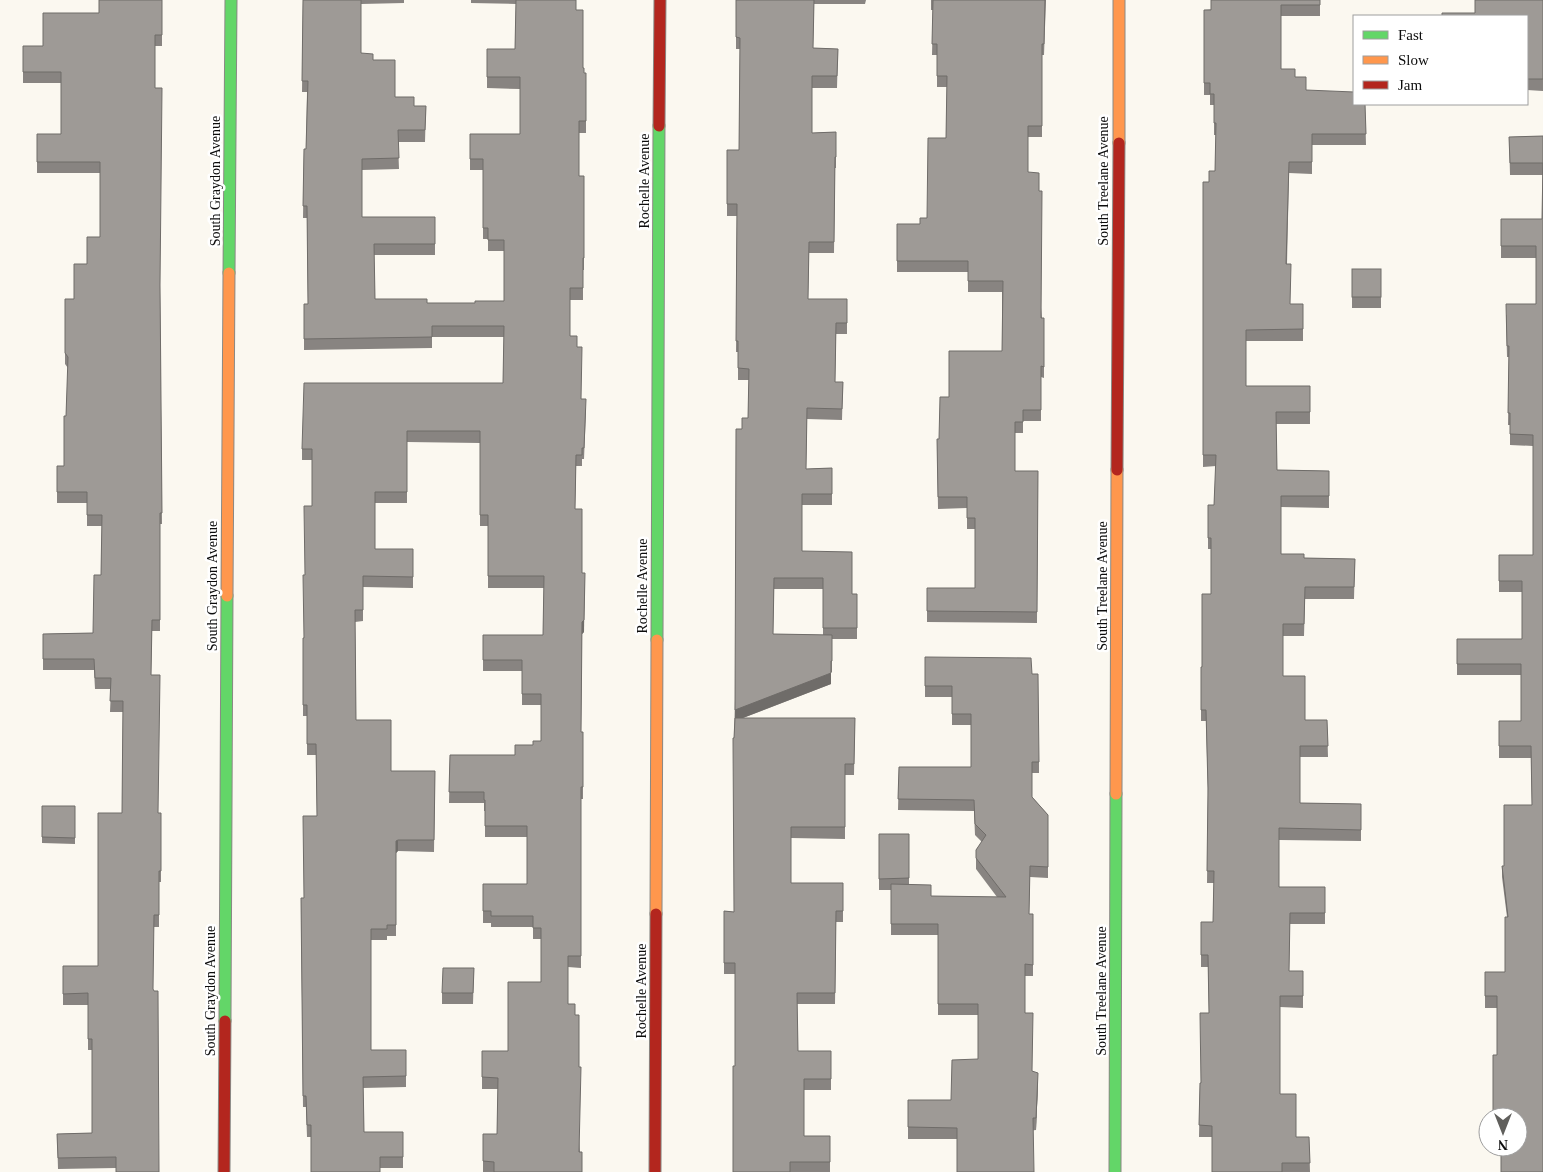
<svg xmlns="http://www.w3.org/2000/svg" width="1543" height="1172" viewBox="0 0 1543 1172" font-family="'Times New Roman',serif">
<style>
.lines{fill:none;stroke-linecap:round;stroke-linejoin:round}
.fast-casing{stroke:#8a8985;stroke-width:13}
.slow-casing{stroke:#8a8985;stroke-width:13}
.jam-casing{stroke:#8a8985;stroke-width:13}
.fast{stroke:#63d668;stroke-width:11}
.slow{stroke:#ff974d;stroke-width:11}
.jam{stroke:#b3261e;stroke-width:11}
.wall{fill:#888481;fill-rule:evenodd}
.shaded-wall{fill:#6f6c69}
.building{fill:#9e9a96;stroke:#6f6c69}
.labels{text-anchor:middle;stroke-width:5;stroke-linejoin:round;paint-order:stroke}
.street-label{font-size:14px;fill:#0c0c0c;stroke:#fff}
</style>
<rect width="100%" height="100%" fill="#fbf8f0"/>
<g class="lines">
<g class="fast-casing">
<g id="fast">
<path d="M229,273L231,0"/>
<path d="M657,640L659,126"/>
<path d="M225,1021L227,596"/>
<path d="M1115,1172L1116,794"/>
</g>
</g>
<g class="slow-casing">
<g id="slow">
<path d="M1119,143V0"/>
<path d="M227,596L229,273"/>
<path d="M1116,794L1117,470"/>
<path d="M656,914L657,640"/>
</g>
</g>
<g class="jam-casing">
<g id="jam">
<path d="M659,126L660,0"/>
<path d="M1117,470L1119,143"/>
<path d="M224,1172L225,1021"/>
<path d="M655,1172L656,914"/>
</g>
</g>
<use href="#fast" class="fast"/>
<use href="#slow" class="slow"/>
<use href="#jam" class="jam"/>
</g>
<g class="wall">
<path d="M162,0V46H155V88L160,292L162,524H160V631H152L151,675L158,813H161V882H159V927H154L116,1168L58,1169L57,1134L92,1133V1050H88V1005H63V966H98L122,813L123,712H110L111,689H95L94,670H43V634L93,633L101,575L102,526H87V503H57V466H64L68,368L65,364V299H74L87,264L100,237V173H37V134H61V83H23V46H43L99,13Z"/>
<path d="M303,0H404V3L361,4V53L373,60L395,97L414,106H426L425,142H398L399,169L362,170V217H435V255H374L375,299L427,303H475L504,301V251H488V239H483V170H470V134H520V89L487,88V49H515L516,4L471,3V0H576V10L583,68L584,73H586V133H579V176H584V270H583V300H570V336L577,347L581,399L586,410L584,459H582V466H576L575,509L582,573L584,632L582,634L581,732H583V799H581V968L568,967V1004L580,1152L582,1172H483V1134H497L498,1089H482V1051H508L541,982V939H533V927H491V923H483V884H527V837H485V811H484V803H449L450,755H515L541,741V705H522V671H483V635H543L544,588H488V526H480V443L407,442V503H375V549H413V588L363,587V621L355,622L356,720L391,771H435L434,852L398,851L396,853V936H387V940H371V1050H406V1087L363,1088L364,1132H403V1168H380L311,1137H307L306,1107H303L301,898H304L317,816L316,755H307V716H303V638H304L305,575L312,506V460H302V449L503,383L504,337H432V348L304,350V304H308L307,218H303L304,149H306L307,92H302Z"/>
<path d="M736,0H866L865,4H814L813,48L838,49L837,88H812V133L836,132V168H835L834,253H809L808,299H847V334H836L835,382H843L842,420L807,419L806,469L832,468V505H802V551L852,594H857V639H832V672H831V684L743,718H855L854,775H845V839L791,838V883H843V922H836L835,1004H797L798,1051H831V1090H804V1136H830V1172H733L735,1066V974H724V911L734,912V738L742,429L748,418L749,380H738V352H736L737,216H727V150H739L740,49H736ZM774,589H823V635L773,634Z"/>
<path d="M931,0H1046L1044,55H1042V137H1028V172L1042,318H1044V378L1041,377V421H1023V433H1015V471H1038L1037,623L927,622V588H975V529H967V508L938,509L937,439H939L949,397L1002,351V292H968V272H897V224H920L927,218L946,138L947,87H937V55H932L933,10H931Z"/>
<path d="M1320,0V16H1281V69L1295,77L1306,90L1365,104L1366,145H1312V174L1289,173L1287,264L1290,304H1303V341H1246V386H1310V424H1276L1277,470L1329,471V508L1281,507V554L1304,558L1355,559L1354,599H1305L1304,636H1283V676L1305,720H1327L1328,757H1300V803L1361,804V841L1279,840V887H1325V924H1290L1289,971H1303V1008L1280,1007V1094L1296,1137H1309L1310,1172H1212V1137H1199L1200,1083H1201L1209,1013L1208,967H1201V922H1213L1214,883H1207L1208,795L1206,721H1201V667H1202L1211,594V549H1208V505H1214L1216,466L1203,467V182H1209L1215,171L1216,135H1214V105H1210V95H1204V10Z"/>
<path d="M1543,0V91L1527,90V16H1442L1475,13Z"/>
<path d="M1543,136V1172L1518,1147L1497,1055V1008H1485V972H1505L1507,917L1502,877V866H1504L1532,805L1531,758H1499V721H1521V675H1457V639H1522V592H1499V555H1533V446L1510,445V425H1508L1509,357H1507L1506,315L1536,304V258H1501V219H1542L1543,175H1510L1509,137Z"/>
<rect x="1352" y="269" width="29" height="39"/>
<path d="M925,657L1039,762V773H1032V797L1048,815V878L1030,877L1029,914H1033V976H1025V1013L1032,1071L1038,1084L1036,1130L957,1139H908V1100H951L978,1059V1015H938V935H891V890H879V834H909V885L931,896L997,897L976,869V850L982,842L975,835L974,811L898,810L899,767H971V725H952V697H925Z"/>
<path d="M42,806H75V844L42,843Z"/>
<path d="M474,968L473,1004H442V993Z"/>
</g>
<g class="shaded-wall">
<path d="M585,573L584,632L582,634V622Z"/>
<path d="M831,673V684L735,721V710Z"/>
<path d="M398,840V851L396,853V841Z"/>
<path d="M1038,1073V1084L1036,1130V1118Z"/>
</g>
<g class="building">
<path d="M99,0H162V35H155V88H162L160,285L162,513H160V620H152L151,675H160L158,813H161V871H159V915H154L153,989L154,991H158L159,1172H116V1157L58,1158L57,1134L92,1133V1039H88V993L63,994V966H98V813H122L123,701H110L111,678H95L94,659H43V634L93,633L94,575H101L102,515H87V492H57V466H64V416H66L68,357L65,353V299H74V264H87V237H100V162H37V134H61V72H23V46H43V13H99Z"/>
<path d="M303,0H361V53L373,54V60H395V97H414V106H426L425,130H398L399,158L362,159V217H435V244H374L375,299H427V303H475V301H504V240H488V228H483V159H470V134H520V77H487V49H515L516,0H576V10H583V68H584V73H586V121H579V176H584V258H583V288H570V336H577V347H582L581,399H586L584,448H582V455H576L575,509H582V573H585L584,620L582,622L581,732H583V787H581V956H568V1004H575V1015H579V1067H581L579,1152H582V1172H494V1162L483,1161V1134H497L498,1078L482,1077V1051H508V982H541V928H533V916H491V911H483V884H527V826H485V800H484V792H449L450,755H515V745H533V741H541V694H522V660H483V635H543L544,576H488V515H480V431H407V492H375V549H413V577L363,576V610H355L356,720H391V771H435L434,840H398L396,841V925H387V929H371V1050H406V1076L363,1077L364,1132H403V1157H380V1172H311V1125H307L306,1096H303L301,898H304L303,816H317L316,744H307V705H303V638H304L303,575H305L304,506H312V449H302L304,383H503L504,326H432V337L304,339V304H308L307,206H303L304,149H306L308,81H302Z"/>
<path d="M736,0H814L813,48L838,49L837,76H812V133L836,132V157H835L834,242H809L808,299H847V323H836L835,382H843L842,409L807,408L806,469L832,468V494H802V551L852,552V594H857V628H823V578H774L773,634L832,635V661H831V673L735,710L736,429H742V418H748L749,369L738,368V341H736L737,204H727V150H739L740,38L736,37Z"/>
<path d="M933,0H1045L1044,44H1042V126H1028V172L1039,173V191H1042L1041,318H1044V367L1041,366V410H1023V422H1015V471H1038L1037,612L927,611V588H975V518H967V497H938L937,439H939L940,397H949V351H1002L1003,281H968V261H897V224H920V218H927L928,138H946L947,76H937V44H932Z"/>
<path d="M1211,0H1320V5H1281V69H1295V77H1306V90L1354,92V104H1365L1366,134H1312V162H1289L1286,264H1291L1290,304H1303V329L1246,330V386H1310V412H1276L1277,470L1329,471V496H1281V554H1304V558L1355,559L1354,587H1305L1304,624H1283V676H1305V720H1327L1328,746H1300V803L1361,804V830L1279,828V887H1325V913H1290L1289,971H1303V996H1280V1094H1296V1137H1309L1310,1163H1282V1172H1212V1126L1199,1125L1200,1083H1201L1200,1013H1209L1208,955H1201V922H1213L1214,871H1207L1208,788L1206,710H1201V667H1202V594H1211V538H1208V505H1214L1216,455H1203V182H1209V171H1215L1216,123H1214V94H1210V83H1204V10H1211Z"/>
<path d="M1475,0H1543V79H1527V16H1423H1442V13H1475Z"/>
<path d="M1543,136V1172H1501V1147H1518V1117H1493V1055H1497V996H1485V972H1505V917H1508L1502,866H1504V805H1532L1531,746H1499V721H1521V664H1457V639H1522V581H1499V555H1533V435L1510,434V413H1508L1509,346H1507L1506,304H1536V246H1501V219H1542L1543,163H1510L1509,137Z"/>
<rect x="1352" y="269" width="29" height="28"/>
<path d="M925,657L1031,658L1032,674H1038L1039,762H1032V797L1048,815V867L1030,866L1029,914H1033V965L1025,964V1013H1033L1032,1071L1038,1073L1036,1118H1033L1034,1172H957V1128L908,1127V1100H951L952,1060L978,1059V1004H938V924H891V884L931,885V896L1006,897L976,858V850L986,835L975,824L974,800L898,799L899,767H971V714H952V686H925Z"/>
<path d="M735,718H855L854,764H845V827H791V883H843V911H836L835,993H797L798,1051H831V1079H804V1136H830V1162H790V1172H733V1066H735V963H724V911L734,912L733,738H734Z"/>
<path d="M42,806H75V838L42,837Z"/>
<path d="M879,834H909V878L879,879Z"/>
<path d="M443,968H474L473,993H442Z"/>
</g>
<g class="labels">
<g class="street-label">
<text transform="translate(215 181) rotate(-90)" y="5">South Graydon Avenue</text>
<text transform="translate(644 181) rotate(-90)" y="5">Rochelle Avenue</text>
<text transform="translate(1103 181) rotate(-90)" y="5">South Treelane Avenue</text>
<text transform="translate(212 586) rotate(-90)" y="5">South Graydon Avenue</text>
<text transform="translate(642 586) rotate(-90)" y="5">Rochelle Avenue</text>
<text transform="translate(1102 586) rotate(-90)" y="5">South Treelane Avenue</text>
<text transform="translate(210 991) rotate(-90)" y="5">South Graydon Avenue</text>
<text transform="translate(641 991) rotate(-90)" y="5">Rochelle Avenue</text>
<text transform="translate(1101 991) rotate(-90)" y="5">South Treelane Avenue</text>
</g>
</g>
<rect x="1353" y="15" width="175" height="90" fill="#ffffff" stroke="#9e9e9e"/>
<rect x="1363" y="31" width="25" height="8" fill="#63d668" stroke="#9e9e9e"/>
<text x="1398" y="40" font-size="15" fill="#0c0c0c">Fast</text>
<rect x="1363" y="56" width="25" height="8" fill="#ff974d" stroke="#9e9e9e"/>
<text x="1398" y="65" font-size="15" fill="#0c0c0c">Slow</text>
<rect x="1363" y="81" width="25" height="8" fill="#b3261e" stroke="#9e9e9e"/>
<text x="1398" y="90" font-size="15" fill="#0c0c0c">Jam</text>
<g transform="translate(1503 1132) rotate(180)"><circle r="24" fill="#ffffff" stroke="#9e9e9e"/>
<path d="M0-4L9 19L0 12L-9 19Z" fill="#605f5c"/>
<text y="-8" font-size="14" font-weight="bold" text-anchor="middle" fill="#0c0c0c">N</text>
</g>
</svg>
